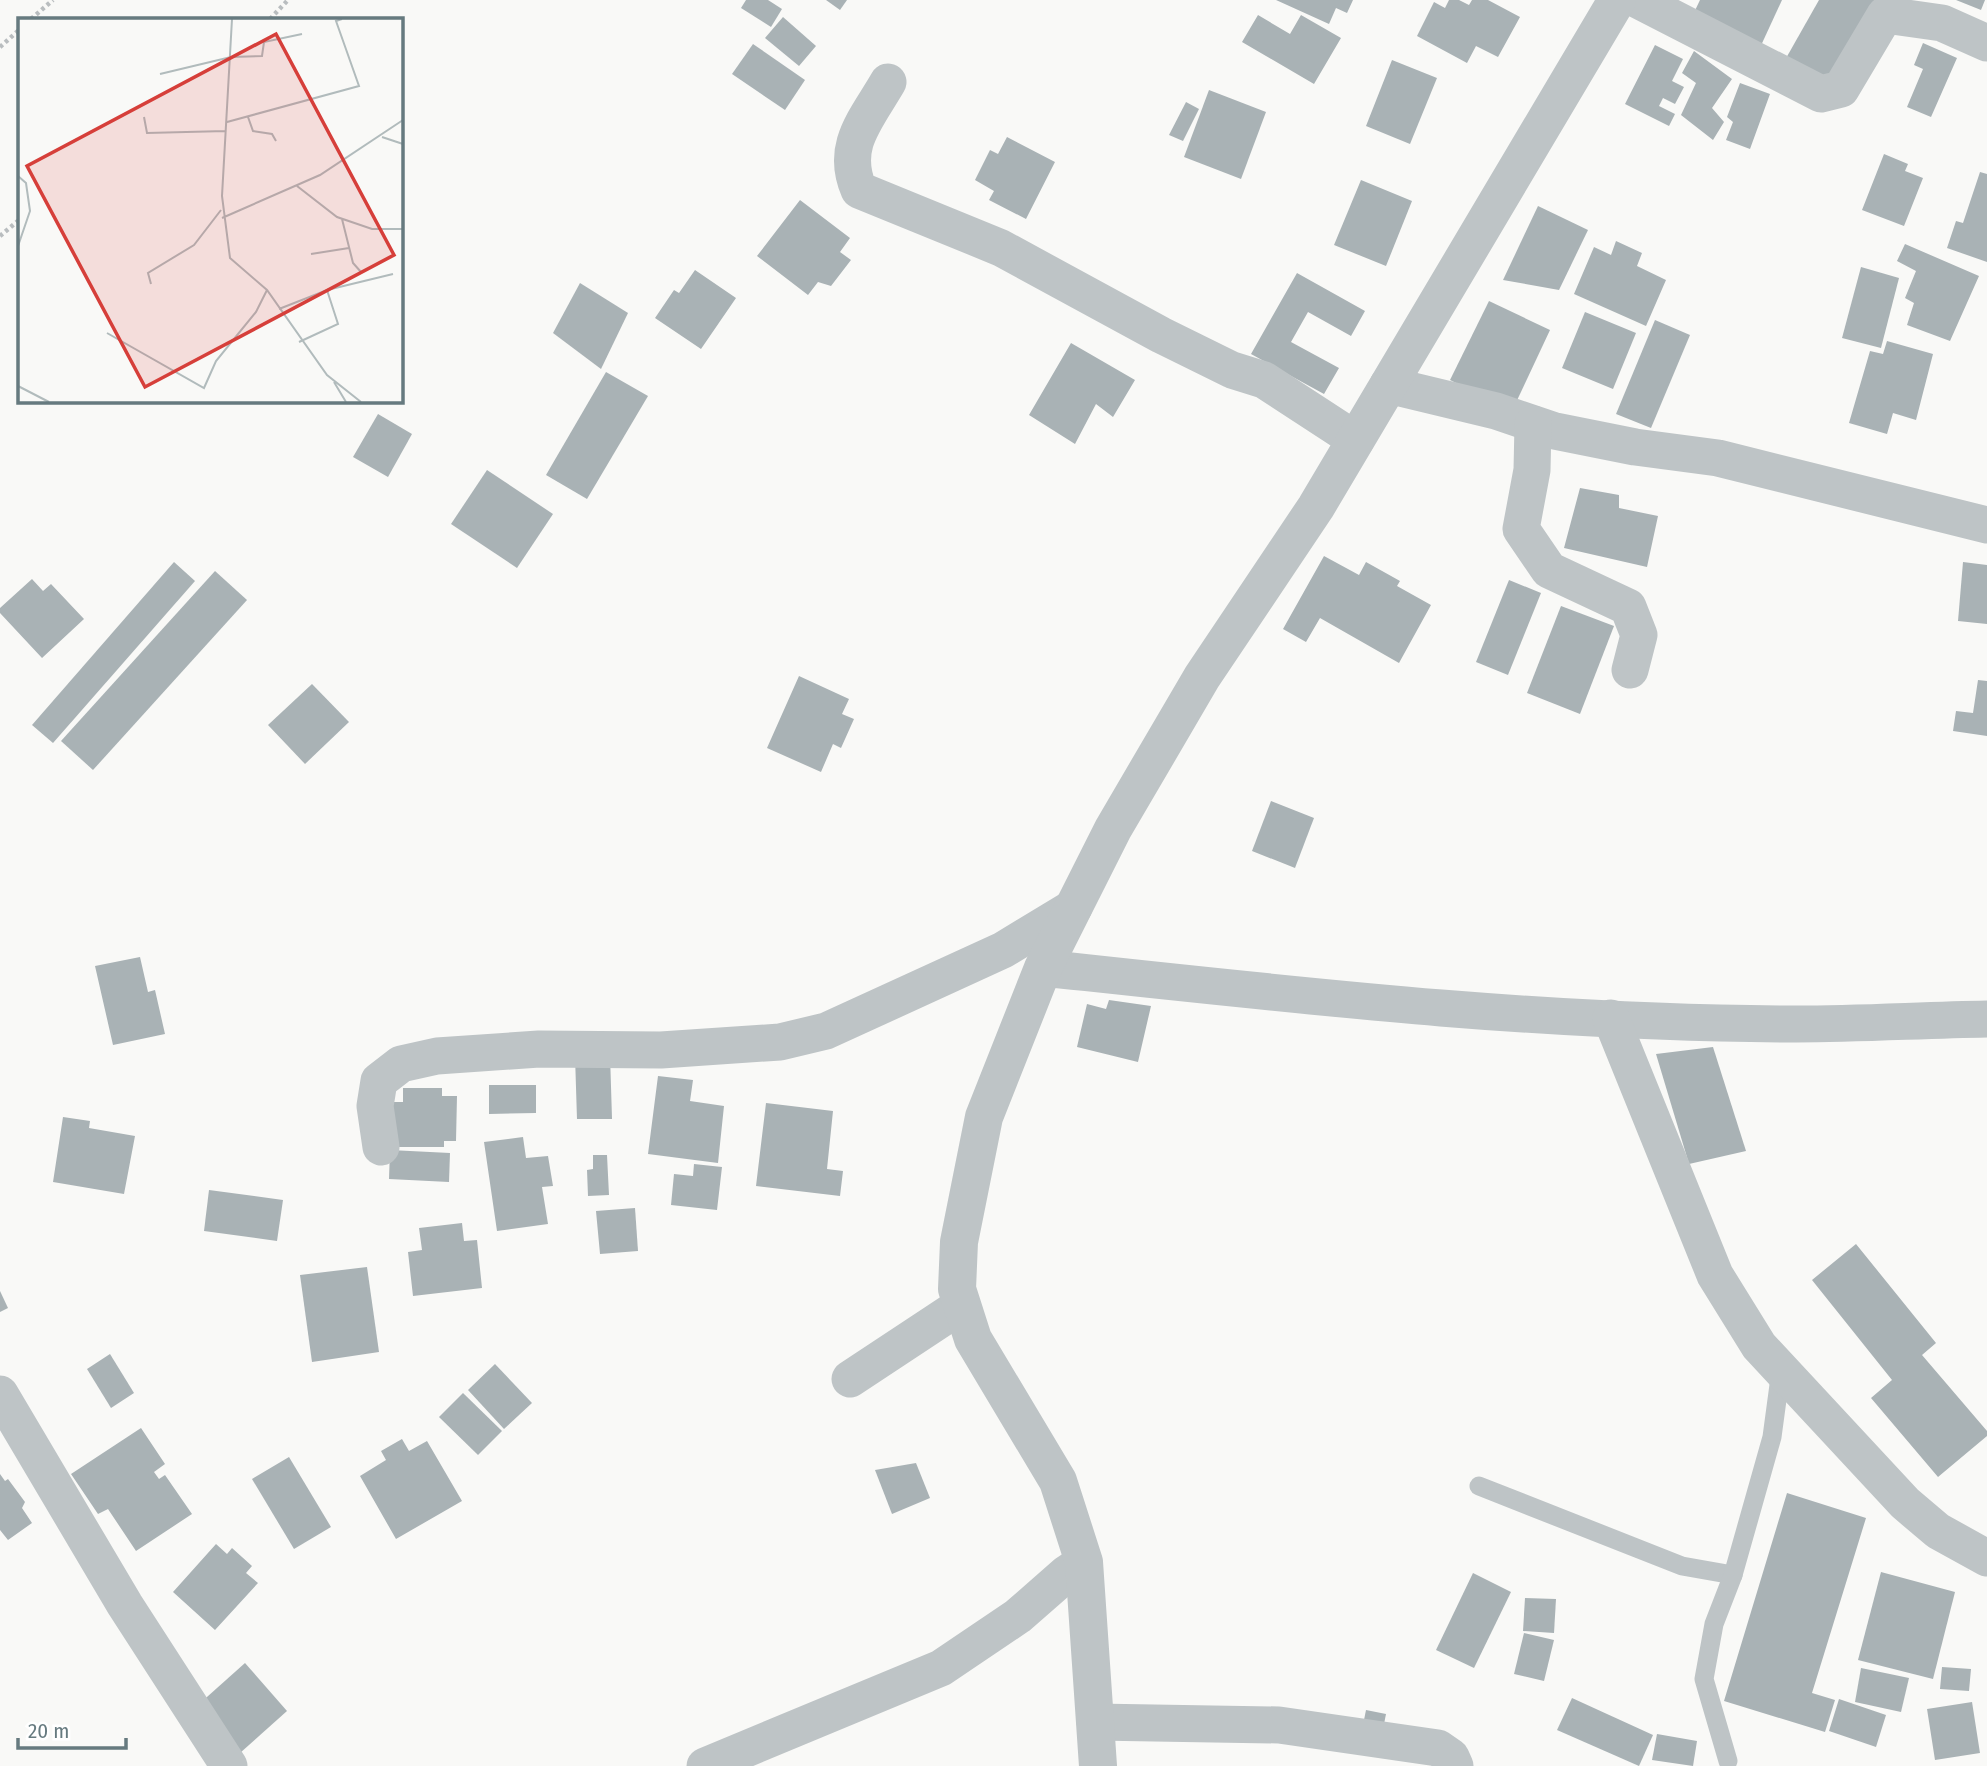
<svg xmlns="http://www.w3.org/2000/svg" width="1987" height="1766" viewBox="0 0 1987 1766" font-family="'Fira Sans Condensed',sans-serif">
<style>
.building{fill:#a9b2b5}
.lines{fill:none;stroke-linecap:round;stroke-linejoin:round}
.path{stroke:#b9bdbf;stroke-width:4.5;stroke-dasharray:3.5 3.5;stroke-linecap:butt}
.service{stroke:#bec4c6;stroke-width:19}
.minor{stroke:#bec4c6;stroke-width:37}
.tertiary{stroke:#bec4c6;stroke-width:38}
.inset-road{fill:none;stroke:#b1bbbc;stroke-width:2}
.view{fill:#d63f3a;fill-opacity:0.15;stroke:#d63f3a;stroke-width:3.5}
.inset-edge{fill:none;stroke:#667a7f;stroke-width:3.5}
</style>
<rect width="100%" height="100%" fill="#f9f9f7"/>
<g class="building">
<path d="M746,0H768L782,9L771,27L741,8Z"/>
<path d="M826,0H847L840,10Z"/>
<path d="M1276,0H1353L1347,13L1336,8L1329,24Z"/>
<path d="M1449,0H1459L1469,5L1472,0H1488L1520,17L1498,57L1476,46L1467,63L1417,36L1434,2L1445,8Z"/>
<path d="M1700,0H1782L1758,52L1690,21Z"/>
<path d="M1819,0H1877L1830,85L1785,60Z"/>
<path d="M1956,0H1985L1981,10Z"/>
<path d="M1258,15L1290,34L1301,15L1341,38L1314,84L1242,42Z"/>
<path d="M783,17L816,46L799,66L765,38Z"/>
<path d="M1923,43L1957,58L1931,117L1907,107L1923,69L1914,65Z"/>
<path d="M753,44L805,80L785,110L732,74Z"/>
<path d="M1655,45L1683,59L1672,81L1684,87L1675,104L1663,98L1659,106L1675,114L1669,126L1625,104Z"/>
<path d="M1694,51L1732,79L1712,108L1724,122L1713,140L1681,115L1696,83L1682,73Z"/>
<path d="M1392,60L1437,78L1410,144L1366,126Z"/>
<path d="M1740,83L1770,94L1750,149L1726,140L1733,122L1727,117Z"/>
<path d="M1209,90L1266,112L1241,179L1184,157Z"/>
<path d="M1186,102L1199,109L1183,141L1169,135Z"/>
<path d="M1007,137L1055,162L1026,219L989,200L994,191L975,180L990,150L998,154Z"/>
<path d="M1884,154L1908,164L1905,171L1923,178L1904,226L1862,210Z"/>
<path d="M1980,172L1987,174V262L1947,248L1956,221L1963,223Z"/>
<path d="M1361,180L1412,201L1386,266L1334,245Z"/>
<path d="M800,200L850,238L840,252L851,260L831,286L818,282L808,295L757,256Z"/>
<path d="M1538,206L1588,230L1559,290L1503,280Z"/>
<path d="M1616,241L1642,253L1637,266L1666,280L1646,326L1574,294L1594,247L1611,255Z"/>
<path d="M1905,244L1979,276L1950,341L1907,325L1914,303L1905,298L1916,271L1897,261Z"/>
<path d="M1861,267L1899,278L1881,348L1842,338Z"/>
<path d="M695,270L736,298L701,349L655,318L674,290L679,293Z"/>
<path d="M1297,273L1365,311L1351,336L1308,312L1291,342L1339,368L1324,394L1251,354Z"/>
<path d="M580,283L628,313L601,369L553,333Z"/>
<path d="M1489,301L1550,330L1512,411L1450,380Z"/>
<path d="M1585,312L1636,333L1613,389L1562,368Z"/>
<path d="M1655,320L1690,335L1651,428L1616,414Z"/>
<path d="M1887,341L1933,354L1916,420L1893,413L1887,434L1849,423L1870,351L1883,354Z"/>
<path d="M1071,343L1135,380L1113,417L1096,404L1075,444L1029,415Z"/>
<path d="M606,372L648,396L587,499L546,475Z"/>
<path d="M378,414L412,434L388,477L353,457Z"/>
<path d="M487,470L553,514L517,568L451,524Z"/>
<path d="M1580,488L1619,495V508L1658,516L1647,567L1564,548Z"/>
<path d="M1324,556L1359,575L1366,562L1400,581L1397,586L1431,605L1399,663L1320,618L1306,642L1283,629Z"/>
<path d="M174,562L195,581L53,743L32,725Z"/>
<path d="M1963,562L1987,565V624L1958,621Z"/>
<path d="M215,571L247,600L93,770L61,741Z"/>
<path d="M32,579L43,591L51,584L84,619L42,658L0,613V608Z"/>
<path d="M1509,580L1541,593L1508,675L1476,662Z"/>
<path d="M1561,606L1614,626L1580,714L1527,693Z"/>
<path d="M799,676L849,699L842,714L854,719L841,748L833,744L821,772L767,748Z"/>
<path d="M1978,680L1987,681V736L1953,731L1956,711L1973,713Z"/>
<path d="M312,684L349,722L305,764L268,725Z"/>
<path d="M1271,801L1314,818L1295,868L1252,851Z"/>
<path d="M140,957L148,992L155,990L165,1034L113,1045L95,966Z"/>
<path d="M1109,1000L1151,1006L1138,1062L1077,1047L1087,1004L1106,1009Z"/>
<path d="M1713,1047L1746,1151L1689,1164L1656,1054Z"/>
<path d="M610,1055L612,1119H577L575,1056Z"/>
<path d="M658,1076L693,1080L690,1101L724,1106L718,1163L648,1154Z"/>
<path d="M489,1085H536V1113L489,1114Z"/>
<path d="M403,1088H442V1096H457L456,1141H444V1147H388V1102H403Z"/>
<path d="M766,1103L833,1111L827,1169L843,1171L840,1196L756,1186Z"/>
<path d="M63,1117L90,1121L89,1128L135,1136L124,1194L53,1182Z"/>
<path d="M523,1137L526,1158L548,1156L553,1186L542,1187L548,1224L497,1231L484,1142Z"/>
<path d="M390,1150L450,1153L449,1182L389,1179Z"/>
<path d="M593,1155H607L609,1195L588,1196L587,1170L593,1169Z"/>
<path d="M694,1164L722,1167L717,1210L671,1205L674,1174L693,1176Z"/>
<path d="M209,1190L283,1200L277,1241L204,1231Z"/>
<path d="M635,1208L638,1251L600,1254L596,1211Z"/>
<path d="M462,1223L464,1241L477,1240L482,1288L413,1296L408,1252L422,1250L419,1228Z"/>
<path d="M1856,1244L1936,1343L1922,1355L1987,1431V1436L1938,1477L1871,1398L1892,1380L1812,1280Z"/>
<path d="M367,1267L379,1352L312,1362L300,1275Z"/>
<path d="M0,1291L8,1308L0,1312Z"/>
<path d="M110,1354L134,1393L111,1408L87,1369Z"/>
<path d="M495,1364L532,1403L504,1429L468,1390Z"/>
<path d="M463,1393L502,1431L478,1455L439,1417Z"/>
<path d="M141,1428L165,1464L154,1472L159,1479L165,1475L192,1514L136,1551L108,1509L98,1514L71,1474Z"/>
<path d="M402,1439L409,1451L427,1441L462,1501L396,1539L360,1476L386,1460L381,1451Z"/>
<path d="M289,1457L331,1527L294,1549L252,1479Z"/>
<path d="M916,1463L930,1498L892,1514L875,1470Z"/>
<path d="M0,1474L5,1481L8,1479L25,1502L22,1508L32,1523L8,1540L0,1530Z"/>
<path d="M1787,1493L1866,1518L1812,1693L1835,1700L1825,1732L1724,1701Z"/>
<path d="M216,1544L227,1554L232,1548L252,1566L246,1573L258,1583L215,1630L173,1592Z"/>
<path d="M1881,1572L1955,1592L1933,1679L1858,1660Z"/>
<path d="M1473,1573L1511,1592L1474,1668L1436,1650Z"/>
<path d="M1525,1598L1556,1599L1554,1633L1523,1631Z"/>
<path d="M1524,1633L1554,1640L1544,1681L1514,1674Z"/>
<path d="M245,1663L287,1711L240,1753L198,1705Z"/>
<path d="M1942,1667L1971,1669L1969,1691L1940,1689Z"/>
<path d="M1861,1668L1909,1678L1901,1712L1855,1702Z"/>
<path d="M1572,1698L1653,1735L1639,1766L1557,1730Z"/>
<path d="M1839,1699L1886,1715L1876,1747L1829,1731Z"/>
<path d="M1972,1702L1980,1753L1935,1760L1927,1709Z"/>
<path d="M1366,1710L1386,1714L1381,1739L1361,1735Z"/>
<path d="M1657,1734L1697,1741L1693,1766L1652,1760Z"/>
</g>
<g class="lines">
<g class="path">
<path d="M31,19L53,0"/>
<path d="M270,19L288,0"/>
<path d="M0,47L19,30"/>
<path d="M0,236L19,220"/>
</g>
<g class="service">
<path d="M1479,1486L1682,1566L1733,1575"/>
<path d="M1728,1761L1704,1679L1714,1624L1733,1575L1772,1437L1781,1370"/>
</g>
<g class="minor">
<path d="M1638,0L1821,94L1841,89L1885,15L1942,23L1987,43"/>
<path d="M888,82C866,120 840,146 859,190L1001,248L1161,335L1232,370L1264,380L1356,440"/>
<path d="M1388,385L1496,411L1555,431L1635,447L1718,458L1987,525"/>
<path d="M1533,424L1532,470L1521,529L1549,570L1628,607L1639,635L1630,670"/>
<path d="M1043,968C1293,995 1545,1024 1797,1024C1860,1024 1924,1020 1987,1019"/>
<path d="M1611,1018L1715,1275L1759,1346L1905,1503L1938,1531L1987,1558"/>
<path d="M381,1147L375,1106L379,1081L401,1064L437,1056L539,1049L661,1050L780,1042L826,1031L1003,950L1074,907"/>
<path d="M850,1379L962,1305"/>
<path d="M0,1394L125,1605L229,1766"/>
<path d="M1095,1722L1279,1725L1438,1748L1451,1757L1455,1766"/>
<path d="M705,1766L941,1668L1018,1616L1066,1574L1084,1562"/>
</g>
<path class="tertiary" d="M1098,1766L1084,1562L1058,1481L973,1339L957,1289L959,1242L984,1117L1043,968L1113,829L1202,677L1316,507L1617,0"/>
</g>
<g transform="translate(18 18)">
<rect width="385" height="385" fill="#f9f9f7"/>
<path class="inset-road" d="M214,1L204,178L212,240L249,272L309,357L343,384M142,56L213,39L244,38L246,24L284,16M126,99L129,115L208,113M230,99L235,113L254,116L258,123M209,104L341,68L318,3L324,1M364,119L385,126M0,158L8,165L12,193L0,228M279,168L319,199L354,211H385M204,200L302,157L385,102M324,201L335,245L343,254M293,236L331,230M133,266L130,255L176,227L203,192M309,272L375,256M261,291L309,272L320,306L281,324M89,315L186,370L198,343L238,294L249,272M316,364L328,384M0,368L31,384"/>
<path class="view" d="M258,16L376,237L127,369L9,148Z"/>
<rect width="385" height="385" class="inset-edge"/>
</g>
<path d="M18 1738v10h108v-10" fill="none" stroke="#667a7f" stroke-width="3.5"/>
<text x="28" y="1738" font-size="21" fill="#667a7f" stroke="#ffffff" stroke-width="5" paint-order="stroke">20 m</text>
</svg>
